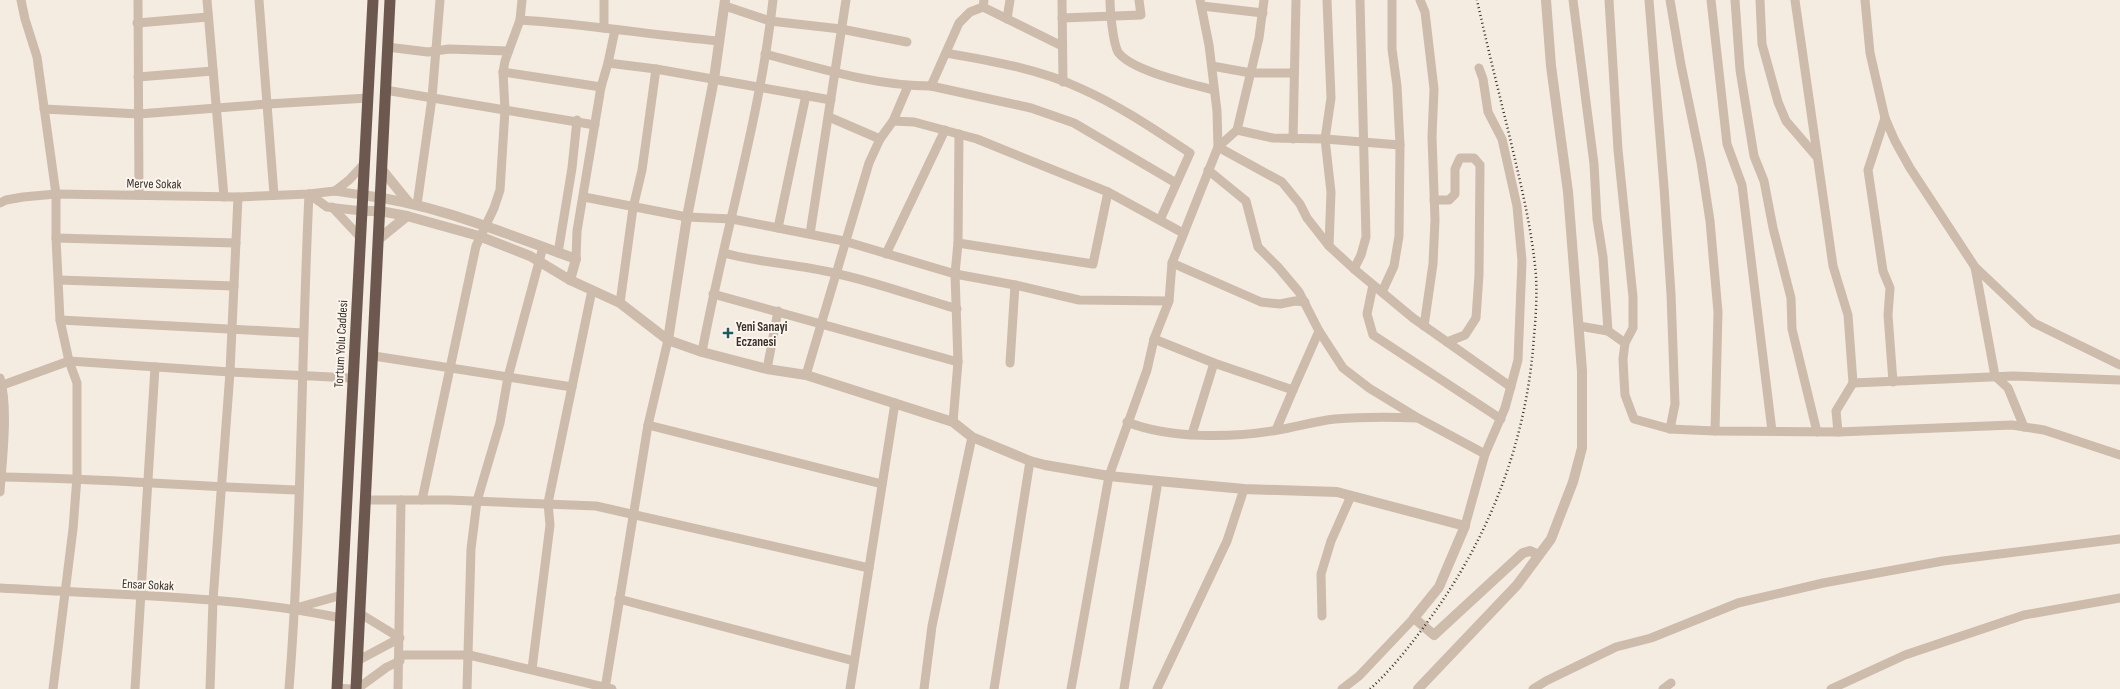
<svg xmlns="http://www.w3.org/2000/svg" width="2120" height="689" viewBox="0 0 2120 689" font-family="'Sofia Sans Condensed',sans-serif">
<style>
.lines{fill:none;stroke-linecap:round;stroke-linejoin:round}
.minor{stroke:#cdbbac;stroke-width:9}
.tertiary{stroke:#cdbbac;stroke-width:10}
.trunk{stroke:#6c584f;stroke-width:11}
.rail{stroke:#3b302b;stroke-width:2.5;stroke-dasharray:1 3;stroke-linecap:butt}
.poi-dot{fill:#1f5a5e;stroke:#fbf5ee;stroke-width:1.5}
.labels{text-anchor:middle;stroke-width:4;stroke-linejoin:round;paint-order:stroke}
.street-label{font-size:13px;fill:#3b302b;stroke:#fbf5ee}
.poi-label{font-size:13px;font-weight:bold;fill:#3b302b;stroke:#fbf5ee;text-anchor:start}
</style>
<rect width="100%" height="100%" fill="#f4ebe1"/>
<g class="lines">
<g class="minor">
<path d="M21,0L25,19L37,57L56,194V238L60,320L69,361L77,383V477L73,529L53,689"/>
<path d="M138,0L139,195"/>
<path d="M207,0L224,197"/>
<path d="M259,0L274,195"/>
<path d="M604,0V28"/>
<path d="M1062,0L1063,82"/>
<path d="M1110,0C1110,11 1113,43 1118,52C1131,71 1192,84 1214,90"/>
<path d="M1264,0L1259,38L1237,130L1218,147L1282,182L1300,204L1307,218L1329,246L1354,269L1413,318L1511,387"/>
<path d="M1327,0L1331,98L1325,139L1331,192L1329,246"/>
<path d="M1420,0L1425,12L1434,89L1432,137L1435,220L1433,264L1424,326"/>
<path d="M1573,0L1594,164L1597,219L1603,257L1608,331"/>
<path d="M1609,0L1618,150L1633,297V328L1625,343L1623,359L1624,379L1625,395L1634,419L1670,429L1715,431L1838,432L2012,425L2044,430L2120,455"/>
<path d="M1649,0L1664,187L1671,294L1675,404L1670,429"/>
<path d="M1670,0L1681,65L1701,162L1710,221L1718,312L1715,431"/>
<path d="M1711,0L1727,144L1742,185L1772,431"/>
<path d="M1735,0L1740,70L1754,156L1764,181L1773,228L1791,298L1792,329L1817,432"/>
<path d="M1760,0L1762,44L1778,102L1786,121L1817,157"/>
<path d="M1795,0L1833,266L1848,315L1853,383L1836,411L1838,432"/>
<path d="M1865,0L1870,53L1885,118L1895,141L1910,168L1975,267L2034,323L2120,365"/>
<path d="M725,6L770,21L841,29L907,42"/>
<path d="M1202,6L1263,13"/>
<path d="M983,7L1062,46"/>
<path d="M1062,18L1141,15L1139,0"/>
<path d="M1007,19L1010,0"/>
<path d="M520,20C586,24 652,35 719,41"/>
<path d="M137,23L208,17"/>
<path d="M387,47L428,52L449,49L508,51"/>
<path d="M946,53C992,61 1039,69 1082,89C1120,106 1155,130 1190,153L1160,220"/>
<path d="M765,54C819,68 875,86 931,86L959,23L970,12L983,7L984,0"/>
<path d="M608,63L615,30"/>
<path d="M1212,66L1251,73H1294"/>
<path d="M656,69L831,100"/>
<path d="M503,72L601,87L608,63L656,69L642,170L633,208L620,303"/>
<path d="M138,77L213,71"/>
<path d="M931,86L1031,108L1074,123L1176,183"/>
<path d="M385,90L595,125"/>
<path d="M44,109L139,114L268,104L368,98"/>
<path d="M829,117L880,139"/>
<path d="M1885,118L1868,170L1883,271L1890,288L1888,315L1893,382"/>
<path d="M893,121L908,86"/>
<path d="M1237,130L1273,138L1325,139L1400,145"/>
<path d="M1293,139L1296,0"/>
<path d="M1208,170L1246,201L1258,247L1278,267L1299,292L1319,331L1343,368L1369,388L1418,418L1485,454"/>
<path d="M335,191L349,180L364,164"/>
<path d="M309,194L327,207L362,211"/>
<path d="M584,197L687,217L732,219L844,241L955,274L1015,285L1079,300L1169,301"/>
<path d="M1434,200H1449L1455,194V169L1460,158H1474L1480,165L1479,275L1476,318L1465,335L1447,342"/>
<path d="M0,203L6,200L23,197L56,194L238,197L309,194L335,191L362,195"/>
<path d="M417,205L432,98L440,0"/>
<path d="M332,207L360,237"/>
<path d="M778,228L806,95"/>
<path d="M810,234L846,0"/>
<path d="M56,238L236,243"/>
<path d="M958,243L1093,264L1108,192"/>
<path d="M558,253L572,168L577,120"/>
<path d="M724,253C760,263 797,264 834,273C876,282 916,297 957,309"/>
<path d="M886,254L945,130"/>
<path d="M576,259L577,231L601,87"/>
<path d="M1172,263L1261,302L1280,304L1295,301L1305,302"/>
<path d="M1975,267L1995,376L2008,388L2024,427"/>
<path d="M1354,269L1361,255L1366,237L1360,0"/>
<path d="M59,280L234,286"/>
<path d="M1373,285L1367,314L1373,335L1501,419"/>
<path d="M1382,292L1394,266L1399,236L1400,145L1397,86L1392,49V0"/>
<path d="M713,294L958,362"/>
<path d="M60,320L303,333"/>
<path d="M1579,326L1608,331L1625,343"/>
<path d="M1154,339L1214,363L1293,390L1319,331"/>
<path d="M702,352C724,234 760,119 773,0"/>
<path d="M374,356L572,387"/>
<path d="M1010,363L1015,285"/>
<path d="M767,369L778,311"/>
<path d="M806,375L869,163L880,139L893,121L914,122L977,139L1108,192L1183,233"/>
<path d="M0,378C9,410 2,459 0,492"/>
<path d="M1853,383L2013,376L2120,380"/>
<path d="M0,386L69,361L230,372L352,378"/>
<path d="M953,422L958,362L955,274L958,243L959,134"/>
<path d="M1127,422C1170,439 1232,438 1278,430C1296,427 1316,421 1335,419C1362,417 1390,417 1417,418"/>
<path d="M648,425L882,484"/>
<path d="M1276,430L1293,390"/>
<path d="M1192,434L1214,363"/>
<path d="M1,477C100,478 199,487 299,490"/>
<path d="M365,500H448L596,506L869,568"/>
<path d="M422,500L476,246L494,208L500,190L505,110L503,72L505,61L520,20L522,0"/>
<path d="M1465,526L1485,454L1505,408L1518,360L1522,261L1517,206L1502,139L1488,112L1483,79L1479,68"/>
<path d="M0,588C114,595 230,595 341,618"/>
<path d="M619,599L854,661"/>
<path d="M296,608L342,595"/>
<path d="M1322,616L1321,574L1331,541L1351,496"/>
<path d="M400,655H469L612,689"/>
<path d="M357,661L400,638L359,613"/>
<path d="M532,669L550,525L548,503L592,290"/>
<path d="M337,688L350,689"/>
<path d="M135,689L155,367"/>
<path d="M210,689L213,600L230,372L238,197"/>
<path d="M289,689C302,524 301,359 309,194"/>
<path d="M357,689L387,667L400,661"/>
<path d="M398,689L401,500"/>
<path d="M467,689L471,549L477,501L500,423L508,377L543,247"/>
<path d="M605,689L648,425L668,340"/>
<path d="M850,689L895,403"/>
<path d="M924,689L932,626L972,437"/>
<path d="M994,689L1030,461"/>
<path d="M1071,689L1109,476L1147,370L1154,339L1169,301L1172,263L1218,147L1217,111L1209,45L1200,0"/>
<path d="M1124,689L1158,481"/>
<path d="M1157,689L1227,541L1244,489"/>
<path d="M1342,689L1359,676L1414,618"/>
<path d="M1533,689L1546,681L1616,647L1651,638L1738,603L1823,583L1943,561L2120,539"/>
<path d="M1663,689L1671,683"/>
<path d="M1831,689L1905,655L2024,615L2120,598"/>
</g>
<g class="tertiary">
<path d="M383,171L409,203"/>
<path d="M362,195C437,204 506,234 576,259L570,280"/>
<path d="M362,211H380L407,216L479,236L530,256L570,280L620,303L668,340L702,352L767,369L806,375L953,422L972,437L1030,461L1045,465L1109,476L1158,481L1244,489L1337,492L1465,526L1439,587L1414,618L1434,635L1523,553L1530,551L1539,555"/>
<path d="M380,238L407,216"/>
<path d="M668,340L687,217L714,79L725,0"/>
<path d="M1418,689L1517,585L1551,539L1573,482L1582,448V371L1568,192L1551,66L1546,0"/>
</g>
<g class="trunk">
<path d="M337,689L373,0"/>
<path d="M356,689L390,0"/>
</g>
<path class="rail" d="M1370,689C1391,670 1409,647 1426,624C1489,539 1527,442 1534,336C1536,316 1537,296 1536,276C1532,228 1520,181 1509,134C1498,89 1487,45 1477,0"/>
</g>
<path class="poi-dot" d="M726 327h4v4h4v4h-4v4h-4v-4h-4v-4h4z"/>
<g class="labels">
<g class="street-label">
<text transform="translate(154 183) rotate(1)" y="5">Merve Sokak</text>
<text transform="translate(340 344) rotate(-87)" y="5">Tortum Yolu Caddesi</text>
<text transform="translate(148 584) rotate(3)" y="5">Ensar Sokak</text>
</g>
<g class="poi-label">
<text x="736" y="331">Yeni Sanayi<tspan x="736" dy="15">Eczanesi</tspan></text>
</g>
</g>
</svg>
